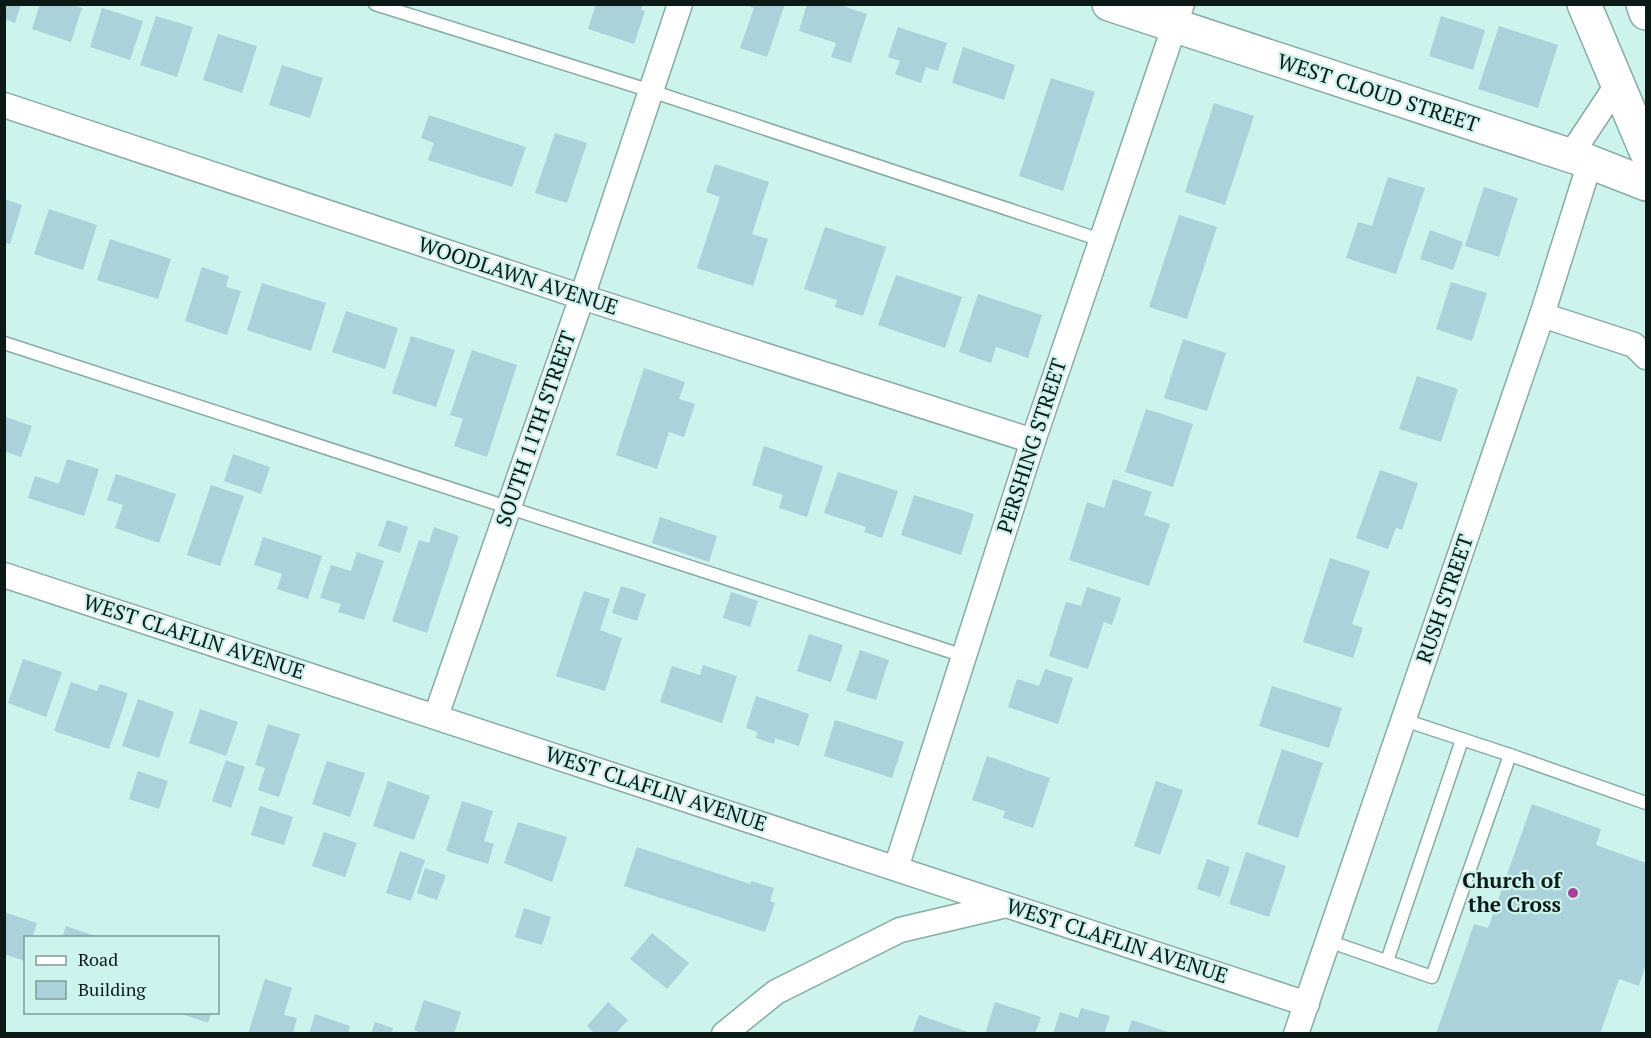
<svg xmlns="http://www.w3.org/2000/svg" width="1651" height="1038" viewBox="0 0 1651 1038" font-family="'PT Serif',serif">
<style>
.building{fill:#abd1da}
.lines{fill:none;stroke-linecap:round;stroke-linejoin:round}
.lane-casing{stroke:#86aca5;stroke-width:15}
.street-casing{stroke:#86aca5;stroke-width:27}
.secondary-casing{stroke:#86aca5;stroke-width:36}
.lane{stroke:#fff;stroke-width:12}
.street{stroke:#fff;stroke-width:24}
.secondary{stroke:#fff;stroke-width:33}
.poi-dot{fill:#ae409e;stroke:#ccf4ec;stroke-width:2}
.labels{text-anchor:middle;stroke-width:4.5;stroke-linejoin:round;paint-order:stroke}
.street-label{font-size:21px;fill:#0b1917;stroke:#ccf4ec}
.poi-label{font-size:21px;font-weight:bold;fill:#0b1917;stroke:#ccf4ec;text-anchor:end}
</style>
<rect width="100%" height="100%" fill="#ccf4ec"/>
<g class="building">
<path d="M4,4H21L15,23L4,19Z"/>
<path d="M40,4H70L82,8L71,42L32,29Z"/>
<path d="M596,4H643L641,10L645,11L634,44L588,29Z"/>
<path d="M744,4H785L767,57L740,48L754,8Z"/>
<path d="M807,4H837L867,14L851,63L831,57L836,43L799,31Z"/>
<path d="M102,8L143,21L130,60L90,47Z"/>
<path d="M156,16L193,27L177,77L140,65Z"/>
<path d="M1441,16L1485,30L1473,70L1429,56Z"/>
<path d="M1499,26L1558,45L1538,108L1478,89Z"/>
<path d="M898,27L947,43L938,71L926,67L921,83L895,74L900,61L888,57Z"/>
<path d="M218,34L257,46L242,93L203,80Z"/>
<path d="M963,47L1015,65L1004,100L952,83Z"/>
<path d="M282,65L323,78L310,118L269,105Z"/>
<path d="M1051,78L1095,92L1063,191L1019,176Z"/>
<path d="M1214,103L1254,116L1225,205L1185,192Z"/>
<path d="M429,115L526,147L512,187L428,160L434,143L421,138Z"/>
<path d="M555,133L587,143L567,203L535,193Z"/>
<path d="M715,164L769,182L752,234L768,239L753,286L697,268L720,197L706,192Z"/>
<path d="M1388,177L1425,188L1396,274L1346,258L1358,222L1372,226Z"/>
<path d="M1484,187L1518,198L1499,257L1465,246Z"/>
<path d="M4,199L22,205L10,244L4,242Z"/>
<path d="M49,209L97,225L83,270L34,254Z"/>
<path d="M1179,215L1217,227L1187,319L1149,307Z"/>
<path d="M825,227L886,247L863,316L835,307L837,300L804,289Z"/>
<path d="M1430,230L1463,242L1453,270L1420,259Z"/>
<path d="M110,239L171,259L158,299L97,280Z"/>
<path d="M202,267L229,276L226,287L241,291L227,335L185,321Z"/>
<path d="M896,275L962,297L945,348L878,325Z"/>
<path d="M1451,282L1487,293L1472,341L1436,329Z"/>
<path d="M262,283L326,303L311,351L247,330Z"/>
<path d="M978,294L1042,315L1028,358L996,347L991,363L959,352Z"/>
<path d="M346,311L398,328L385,369L332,352Z"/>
<path d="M411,336L455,350L436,407L392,393Z"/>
<path d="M1183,339L1226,353L1207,411L1164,398Z"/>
<path d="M472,350L517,365L487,457L454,446L463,419L450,415Z"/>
<path d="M644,368L685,382L679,399L695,404L684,437L669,432L657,469L616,455Z"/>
<path d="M1417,376L1458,389L1441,442L1399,429Z"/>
<path d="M1146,409L1193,424L1173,487L1125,472Z"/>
<path d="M6,417L32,426L21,457L4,451Z"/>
<path d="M764,446L823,466L807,517L779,508L783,495L752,485Z"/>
<path d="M233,454L270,467L261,494L224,481Z"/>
<path d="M67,459L99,469L84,516L28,498L35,476L59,484Z"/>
<path d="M1380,470L1418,483L1402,530L1396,528L1388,549L1356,538Z"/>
<path d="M838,472L898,491L882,538L864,532L866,527L824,513Z"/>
<path d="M116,474L176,494L159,543L115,528L123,505L107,500Z"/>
<path d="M1113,479L1152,492L1144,515L1170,524L1149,586L1069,560L1087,502L1104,508Z"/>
<path d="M211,485L244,496L220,566L187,555Z"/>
<path d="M914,495L974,514L961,555L901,535Z"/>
<path d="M660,517L717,536L709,562L652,543Z"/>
<path d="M387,520L408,527L400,553L378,546Z"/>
<path d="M434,527L459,536L427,633L392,621L419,540L429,543Z"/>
<path d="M263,537L322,556L308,599L277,589L282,574L254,565Z"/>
<path d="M357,552L384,561L364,620L338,612L341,604L320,598L331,565L351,571Z"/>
<path d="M1330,558L1370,571L1352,624L1363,628L1353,658L1303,642Z"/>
<path d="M621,586L646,594L637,621L612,613Z"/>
<path d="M1087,587L1121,598L1112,625L1104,622L1088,669L1049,656L1066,602L1081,606Z"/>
<path d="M584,591L610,599L600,630L622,638L605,691L556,676Z"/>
<path d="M731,592L758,601L750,627L723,618Z"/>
<path d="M809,634L843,645L831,682L797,671Z"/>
<path d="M860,650L889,660L876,700L846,691Z"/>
<path d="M23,659L62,672L46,717L8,703Z"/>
<path d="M703,665L737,676L722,723L660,702L672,666L700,675Z"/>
<path d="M1045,669L1073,678L1058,724L1008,707L1017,679L1039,686Z"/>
<path d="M71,682L97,691L100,684L128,693L109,749L54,731Z"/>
<path d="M1272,686L1342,708L1329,748L1259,726Z"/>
<path d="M756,696L809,714L799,746L775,738L774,744L756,738L757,732L746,728Z"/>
<path d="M138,699L174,712L159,758L122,746Z"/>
<path d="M200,709L238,722L226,756L189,743Z"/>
<path d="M835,720L904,742L892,778L824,756Z"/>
<path d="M268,724L300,734L279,797L258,790L265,768L255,765Z"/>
<path d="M1282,749L1323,763L1298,838L1257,824Z"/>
<path d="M987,756L1050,778L1033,828L1003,818L1005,811L972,800Z"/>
<path d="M226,760L245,767L231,808L212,801Z"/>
<path d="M327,761L365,773L350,817L312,804Z"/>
<path d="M138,771L168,781L159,809L129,799Z"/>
<path d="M388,781L430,796L414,840L373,826Z"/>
<path d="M1156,781L1183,790L1160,855L1134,846Z"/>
<path d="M462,801L493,811L484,841L494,844L488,864L446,851Z"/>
<path d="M1532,804L1601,829L1596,845L1646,863V964L1639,986L1619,979L1600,1034H1436L1474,924L1488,928Z"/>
<path d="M260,806L293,817L284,845L251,835Z"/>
<path d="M518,822L567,837L552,882L504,863Z"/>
<path d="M324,832L357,843L345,877L312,866Z"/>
<path d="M637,847L750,884L751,881L774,888L770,901L775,903L765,932L624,886Z"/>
<path d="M400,851L425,860L411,901L386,893Z"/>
<path d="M1246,852L1286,866L1269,917L1229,904Z"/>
<path d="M1207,859L1230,867L1220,897L1197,889Z"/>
<path d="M425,868L446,875L437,900L417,893Z"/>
<path d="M524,908L551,917L542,945L515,937Z"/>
<path d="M4,912L37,923L32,938H26L25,961L4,954Z"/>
<path d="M66,926L98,937V938H62Z"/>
<path d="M652,933L689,963L667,989L630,959Z"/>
<path d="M265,979L292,988L284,1015L297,1018L293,1034H248Z"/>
<path d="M424,1000L461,1012L454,1034H424L414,1030Z"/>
<path d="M608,1002L628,1020L615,1034H595L587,1026Z"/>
<path d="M995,1002L1041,1017L1035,1034H985Z"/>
<path d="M1081,1008L1110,1016L1104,1034H1053L1060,1012L1078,1018Z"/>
<path d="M176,1012H212L208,1023Z"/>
<path d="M315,1014L350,1026L348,1034H309Z"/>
<path d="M919,1015L971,1033V1034H912Z"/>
<path d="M1132,1020L1171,1033V1034H1127Z"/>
<path d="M375,1022L393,1028L391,1034H371Z"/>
</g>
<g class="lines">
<g class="lane-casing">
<g id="lane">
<path d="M375,4L651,91L1101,240"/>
<path d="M4,343L964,656"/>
<path d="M1404,720L1510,755"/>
<path d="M1328,941L1432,977L1510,755L1646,803"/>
<path d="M1387,961L1462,740"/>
</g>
</g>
<g class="street-casing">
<g id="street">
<path d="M4,105L582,297L1033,441"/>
<path d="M1570,156L1617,85"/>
<path d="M1542,315L1634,345L1646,357"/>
<path d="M4,575L1307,1004"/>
<path d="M436,716L582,297L680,4"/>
<path d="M896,868L1033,441L1182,4"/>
<path d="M724,1034L776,992L900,930L1006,905"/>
<path d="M1296,1034L1542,315L1590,162"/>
</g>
</g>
<g class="secondary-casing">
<g id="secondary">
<path d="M1109,4L1590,162L1646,184"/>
<path d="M1584,4L1646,151"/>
<path d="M1643,4L1646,13"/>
</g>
</g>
<use href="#lane" class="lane"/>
<use href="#street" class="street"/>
<use href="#secondary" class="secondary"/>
</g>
<circle class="poi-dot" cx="1573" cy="893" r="6"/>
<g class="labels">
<g class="street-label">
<text transform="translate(1378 93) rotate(18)" y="7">WEST CLOUD STREET</text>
<text transform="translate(518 276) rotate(18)" y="7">WOODLAWN AVENUE</text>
<text transform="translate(536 429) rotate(-71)" y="7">SOUTH 11TH STREET</text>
<text transform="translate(1032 446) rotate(-72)" y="7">PERSHING STREET</text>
<text transform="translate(1445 599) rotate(-71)" y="7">RUSH STREET</text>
<text transform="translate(194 637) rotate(18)" y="7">WEST CLAFLIN AVENUE</text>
<text transform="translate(656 789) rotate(18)" y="7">WEST CLAFLIN AVENUE</text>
<text transform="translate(1117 941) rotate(18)" y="7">WEST CLAFLIN AVENUE</text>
</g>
<g class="poi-label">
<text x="1561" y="888">Church of<tspan x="1561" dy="24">the Cross</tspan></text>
</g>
</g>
<rect width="1651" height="1038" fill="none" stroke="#0b1917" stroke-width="12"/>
<rect x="24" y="936" width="195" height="78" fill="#ccf4ec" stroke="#7f9c97" stroke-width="1.5"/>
<rect x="36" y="956" width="30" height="9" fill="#ffffff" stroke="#7f9c97" stroke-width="1.5"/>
<text x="78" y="966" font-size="18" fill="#0b1917">Road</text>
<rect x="36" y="981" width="30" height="18" fill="#abd1da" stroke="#7f9c97" stroke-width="1.5"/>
<text x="78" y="996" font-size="18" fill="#0b1917">Building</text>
</svg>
